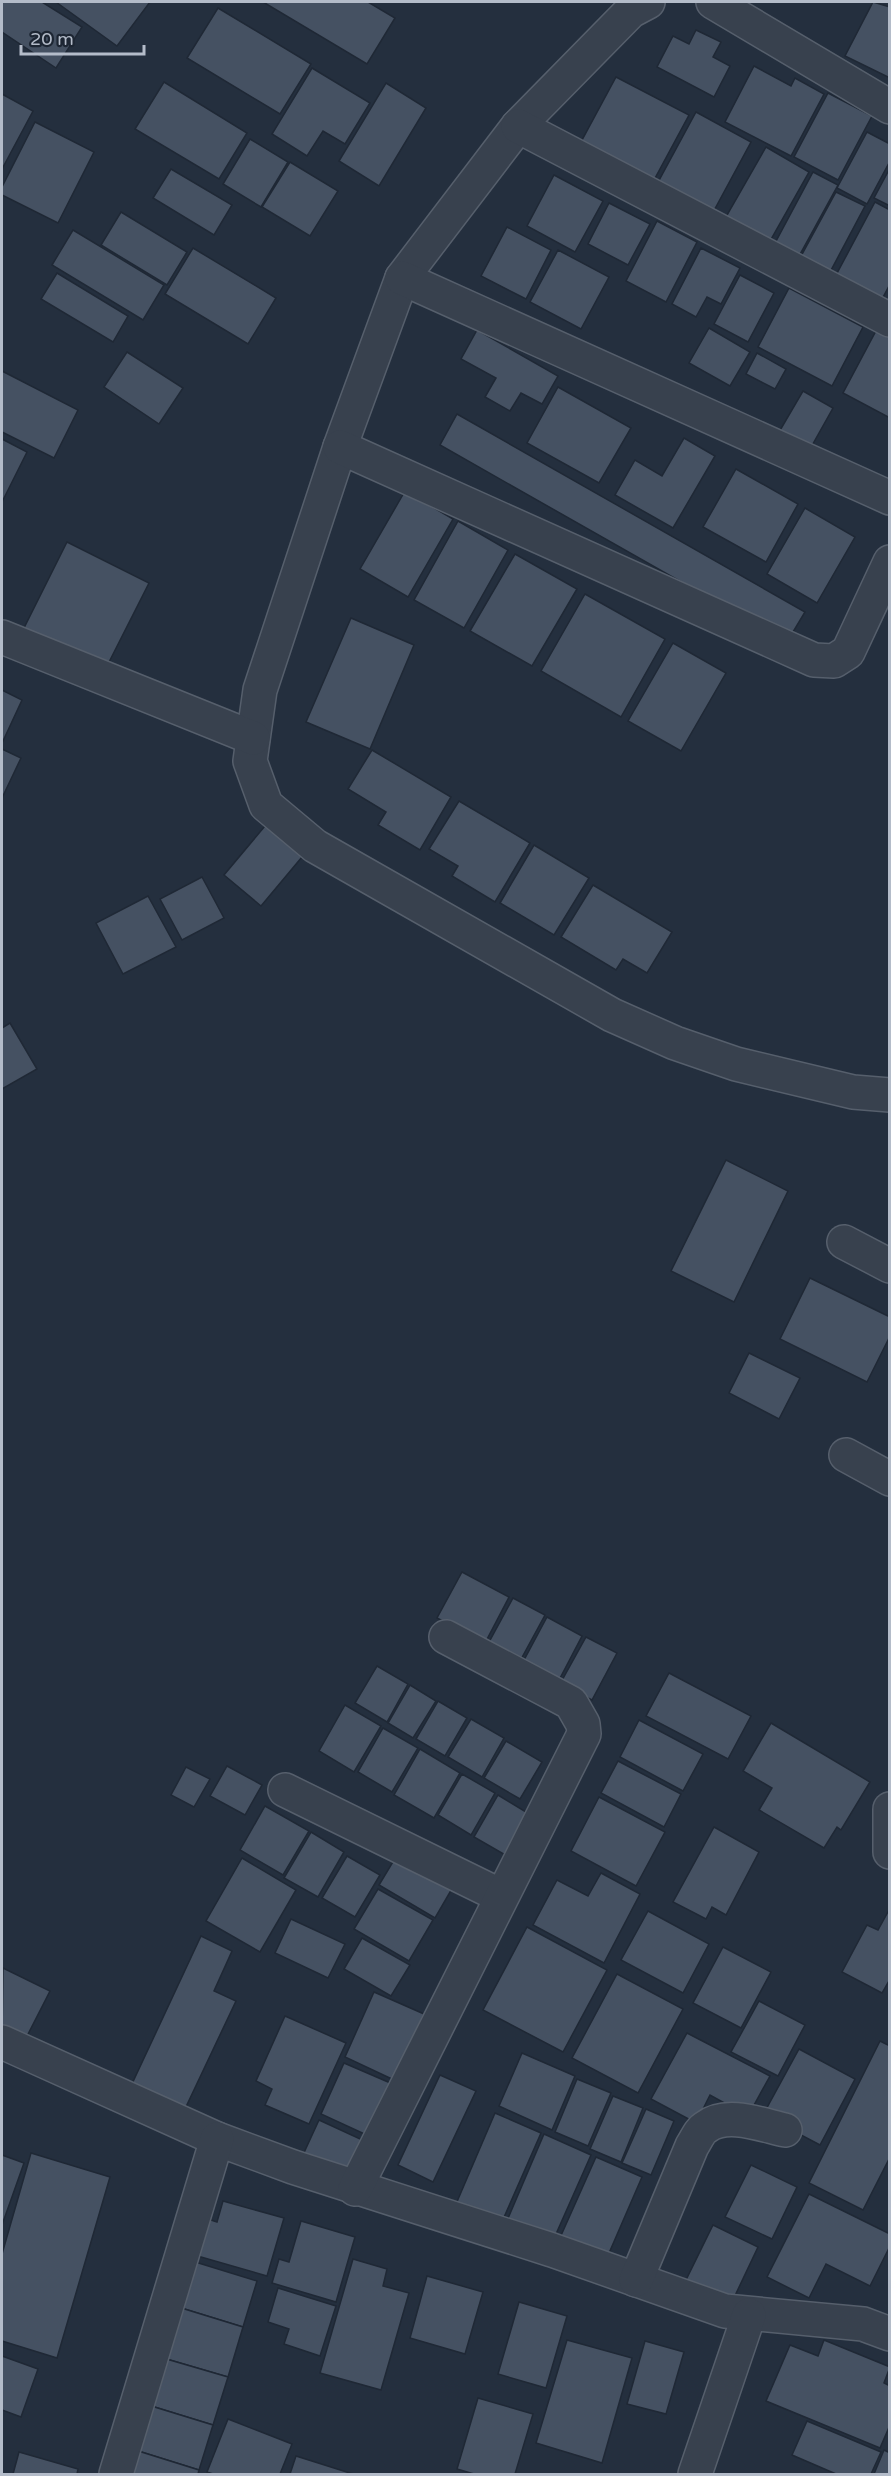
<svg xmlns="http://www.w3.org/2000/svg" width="891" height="2476" viewBox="0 0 891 2476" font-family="'Varela Round',sans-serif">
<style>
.building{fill:#455162;stroke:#1f2835;stroke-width:1.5}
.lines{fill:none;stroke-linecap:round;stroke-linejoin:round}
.minor-casing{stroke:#565f6c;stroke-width:36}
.minor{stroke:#38414e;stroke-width:33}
</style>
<rect width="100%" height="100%" fill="#242f3e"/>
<g class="building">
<path d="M2,2H42L82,27L56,68L2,32Z"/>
<path d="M56,2H150L117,46Z"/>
<path d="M263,2H368L395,18L367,64Z"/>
<path d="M873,2L890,7V78L845,56Z"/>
<path d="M218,8L311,64L280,114L187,58Z"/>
<path d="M696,30L721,42L713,57L730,66L714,97L657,67L673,36L689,44Z"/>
<path d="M754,66L791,86L795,78L824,94L791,156L725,122Z"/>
<path d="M312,68L370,103L345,144L323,131L307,156L272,134Z"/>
<path d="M616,77L689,115L654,180L581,142Z"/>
<path d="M164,82L247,133L219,179L135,129Z"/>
<path d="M386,83L426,108L379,186L339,161Z"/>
<path d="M828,93L872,116L838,180L794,157Z"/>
<path d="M2,94L33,111L2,169Z"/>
<path d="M696,112L751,142L711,216L656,186Z"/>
<path d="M35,122L94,152L58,223L2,195V187Z"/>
<path d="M867,132L890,144V161L867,204L837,188Z"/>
<path d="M250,139L288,162L261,207L223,184Z"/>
<path d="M766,147L809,172L770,241L726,217Z"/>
<path d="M290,162L338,191L310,236L262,207Z"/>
<path d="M890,168V206L874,198Z"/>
<path d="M171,169L232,205L214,235L153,198Z"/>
<path d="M813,172L838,185L798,258L774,245Z"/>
<path d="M554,175L603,201L575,252L527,226Z"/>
<path d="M836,192L865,206L829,274L800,258Z"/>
<path d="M875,202L890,210V284L881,301L835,277Z"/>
<path d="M609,203L650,224L628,265L588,244Z"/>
<path d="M121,212L187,252L167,285L101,245Z"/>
<path d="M657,221L697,242L666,302L626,281Z"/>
<path d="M507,227L551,250L526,299L481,276Z"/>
<path d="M73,230L164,285L143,320L52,265Z"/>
<path d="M193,248L276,298L248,344L165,294Z"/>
<path d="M701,248L740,268L721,304L707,297L696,317L672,304Z"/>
<path d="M558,250L609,277L581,329L530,302Z"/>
<path d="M57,273L128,316L113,342L41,299Z"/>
<path d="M740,275L774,293L748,342L714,324Z"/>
<path d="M789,288L863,327L832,386L758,347Z"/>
<path d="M709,328L750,352L730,386L689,363Z"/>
<path d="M877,329L890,336V418L843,393Z"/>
<path d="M477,330L558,376L542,404L521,393L510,411L485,397L496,378L461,359Z"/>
<path d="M127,352L183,388L159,424L104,387Z"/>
<path d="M757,353L786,369L775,389L746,374Z"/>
<path d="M2,371L78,410L54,458L2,432Z"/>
<path d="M558,387L631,428L599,483L527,443Z"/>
<path d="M803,391L833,408L810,449L779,432Z"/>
<path d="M457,414L805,612L787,642L440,445Z"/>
<path d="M684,438L715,456L673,528L615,495L635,460L662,476Z"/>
<path d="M2,439L27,452L2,502Z"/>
<path d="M736,469L798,504L766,562L703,527Z"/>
<path d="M405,491L453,519L408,597L360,569Z"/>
<path d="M805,508L855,537L817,603L767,574Z"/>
<path d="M458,521L508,550L464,628L414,600Z"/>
<path d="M67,542L149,583L106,668L24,628Z"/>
<path d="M515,554L577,589L532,666L470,631Z"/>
<path d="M585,594L665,639L621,717L541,671Z"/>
<path d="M351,618L414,645L370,749L306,722Z"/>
<path d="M673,643L726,673L681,751L628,721Z"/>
<path d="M2,690L22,700L3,741L2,740Z"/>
<path d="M2,749L21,758L2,798Z"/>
<path d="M372,750L451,797L420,850L378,825L386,812L348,789Z"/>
<path d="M459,801L530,843L495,902L452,876L458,866L429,849Z"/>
<path d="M270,820L307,851L261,906L224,875Z"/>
<path d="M534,845L589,878L554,935L500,903Z"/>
<path d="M202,877L224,918L182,940L160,899Z"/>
<path d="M593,885L672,932L647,973L623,959L616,970L561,937Z"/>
<path d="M148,896L176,947L123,974L96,923Z"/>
<path d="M10,1023L37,1069L2,1089V1028Z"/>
<path d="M726,1160L788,1191L734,1302L671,1271Z"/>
<path d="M810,1278L890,1317V1336L867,1382L780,1339Z"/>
<path d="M749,1353L800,1378L779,1419L729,1393Z"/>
<path d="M462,1572L509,1597L485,1643L437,1618Z"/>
<path d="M513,1598L545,1615L520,1661L488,1644Z"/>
<path d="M547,1617L582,1636L558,1682L523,1662Z"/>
<path d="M586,1637L617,1653L592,1700L560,1684Z"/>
<path d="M377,1666L408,1684L387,1722L355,1703Z"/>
<path d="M669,1673L751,1716L728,1759L646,1716Z"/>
<path d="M410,1685L436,1701L413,1738L388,1723Z"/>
<path d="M438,1701L467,1718L445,1756L416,1739Z"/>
<path d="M345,1705L381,1726L354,1772L319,1751Z"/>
<path d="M471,1719L504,1738L482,1777L448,1757Z"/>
<path d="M639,1720L703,1754L683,1791L620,1757Z"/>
<path d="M771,1723L870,1782L841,1830L837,1827L824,1848L759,1810L772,1788L743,1771Z"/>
<path d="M383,1728L418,1748L392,1792L358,1772Z"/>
<path d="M506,1741L542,1762L520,1799L484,1778Z"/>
<path d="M420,1749L460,1773L434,1818L394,1795Z"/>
<path d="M618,1761L681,1794L664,1827L601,1793Z"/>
<path d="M227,1766L262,1785L245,1815L210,1796Z"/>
<path d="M186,1767L210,1779L194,1807L171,1795Z"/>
<path d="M462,1774L495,1793L471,1835L438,1815Z"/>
<path d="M498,1795L531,1815L507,1856L474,1837Z"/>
<path d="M599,1797L665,1832L636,1886L571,1851Z"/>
<path d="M265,1806L309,1831L283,1875L240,1850Z"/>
<path d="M714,1827L759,1852L726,1915L712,1907L706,1919L673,1902Z"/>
<path d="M311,1832L344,1852L318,1897L284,1878Z"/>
<path d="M397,1855L453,1887L435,1918L379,1885Z"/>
<path d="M347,1856L380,1875L355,1917L322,1898Z"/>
<path d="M242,1858L296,1890L260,1952L206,1921Z"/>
<path d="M601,1873L640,1894L604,1963L533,1925L557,1880L588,1896Z"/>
<path d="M378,1889L433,1920L409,1961L354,1929Z"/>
<path d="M889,1910L890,1979L882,1993L842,1972L867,1925L878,1930Z"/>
<path d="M648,1911L709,1944L683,1993L621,1960Z"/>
<path d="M291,1919L345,1944L328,1978L275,1953Z"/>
<path d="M527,1927L607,1970L563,2052L483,2010Z"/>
<path d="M201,1936L232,1951L214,1991L236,2001L184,2111L131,2086Z"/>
<path d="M362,1938L410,1965L391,1996L344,1969Z"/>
<path d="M723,1947L771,1972L741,2028L693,2003Z"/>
<path d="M3,1968L50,1991L23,2044L2,2033Z"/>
<path d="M617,1974L683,2009L638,2093L572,2058Z"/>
<path d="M374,1992L424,2014L394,2080L345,2057Z"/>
<path d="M759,2001L805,2025L778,2076L731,2052Z"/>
<path d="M285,2016L346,2043L309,2124L265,2105L272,2089L256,2081Z"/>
<path d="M687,2033L770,2076L748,2116L710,2095L696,2123L651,2099Z"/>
<path d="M880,2041L890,2046V2157L863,2210L809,2183Z"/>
<path d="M799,2049L855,2079L820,2145L763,2115Z"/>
<path d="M522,2053L575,2076L552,2130L499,2106Z"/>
<path d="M344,2063L395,2085L371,2137L321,2114Z"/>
<path d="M440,2075L476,2091L433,2182L398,2165Z"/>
<path d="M577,2079L611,2093L588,2146L555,2132Z"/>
<path d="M613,2096L643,2108L621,2162L590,2149Z"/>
<path d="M646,2109L674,2121L651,2175L622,2163Z"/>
<path d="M495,2113L541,2133L501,2224L456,2204Z"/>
<path d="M319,2120L369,2143L353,2179L302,2157Z"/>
<path d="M544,2134L591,2155L552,2243L506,2223Z"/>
<path d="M31,2153L110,2177L57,2358L2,2341V2254Z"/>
<path d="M2,2155L24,2163L2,2225Z"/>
<path d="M596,2157L642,2177L606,2260L559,2240Z"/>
<path d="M751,2165L797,2187L772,2239L725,2217Z"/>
<path d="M809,2194L890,2234V2246L870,2286L826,2264L809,2298L767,2277Z"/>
<path d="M223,2201L284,2218L267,2276L194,2255L205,2218L217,2222Z"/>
<path d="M301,2221L355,2237L336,2302L272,2283L279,2259L289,2262Z"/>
<path d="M713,2225L758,2247L732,2302L686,2280Z"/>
<path d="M353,2259L387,2269L383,2286L409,2293L381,2390L320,2373Z"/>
<path d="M192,2261L257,2281L243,2327L178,2307Z"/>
<path d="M427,2276L483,2292L465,2354L410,2338Z"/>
<path d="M278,2288L336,2306L320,2356L284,2344L289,2329L268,2322Z"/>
<path d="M519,2302L567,2316L546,2388L498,2374Z"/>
<path d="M178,2307L243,2327L228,2377L163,2358Z"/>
<path d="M567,2340L632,2358L602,2463L536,2443Z"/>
<path d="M824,2340L890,2367L884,2383L890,2386V2425L880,2448L766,2401L790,2345L818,2356Z"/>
<path d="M645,2341L684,2352L666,2414L627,2404Z"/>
<path d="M2,2356L38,2369L21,2417L2,2410Z"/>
<path d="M163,2358L228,2377L213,2425L148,2405Z"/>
<path d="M478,2398L533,2414L515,2474H474L457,2469Z"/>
<path d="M148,2405L213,2425L199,2470L135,2450Z"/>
<path d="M228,2419L292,2444L280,2474H213L207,2472Z"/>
<path d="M807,2421L881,2452L871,2474H836L792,2455Z"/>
<path d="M135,2450L199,2470L198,2474H127Z"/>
<path d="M884,2450L890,2453V2474H874Z"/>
<path d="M19,2452L78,2469L77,2474H13Z"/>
<path d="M296,2456L353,2474H290Z"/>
</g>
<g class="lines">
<g class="minor-casing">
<g id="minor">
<path d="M648,2L631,11L518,126L402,278L340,447L260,690L250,761L266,805L315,846L612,1015L675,1043L736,1064L853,1092L890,1095"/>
<path d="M713,2L890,107"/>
<path d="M518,126L890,320"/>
<path d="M402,278L890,498"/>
<path d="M340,447L814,660L834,661L848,652L890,562"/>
<path d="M2,637L253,738"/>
<path d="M844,1242L890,1266"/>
<path d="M846,1455L890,1479"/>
<path d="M285,1790L501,1896"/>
<path d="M890,1809V1852"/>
<path d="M2,2042L217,2139L293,2167L552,2250L725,2311L863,2324L890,2334"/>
<path d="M355,2189L584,1734L583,1724L571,1703L446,1637"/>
<path d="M636,2280L692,2146C696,2140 700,2130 706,2127C727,2111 762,2125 785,2130"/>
<path d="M116,2474L217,2139"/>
<path d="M695,2474L749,2315"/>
</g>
</g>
<use href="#minor" class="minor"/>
</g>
<rect width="891" height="2476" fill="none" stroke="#b4bcc9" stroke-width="6"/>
<path d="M21 45v9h123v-9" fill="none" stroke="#b4bcc9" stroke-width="3"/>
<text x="30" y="45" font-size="18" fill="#b4bcc9" stroke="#1d2633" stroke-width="4.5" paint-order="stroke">20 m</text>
</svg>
